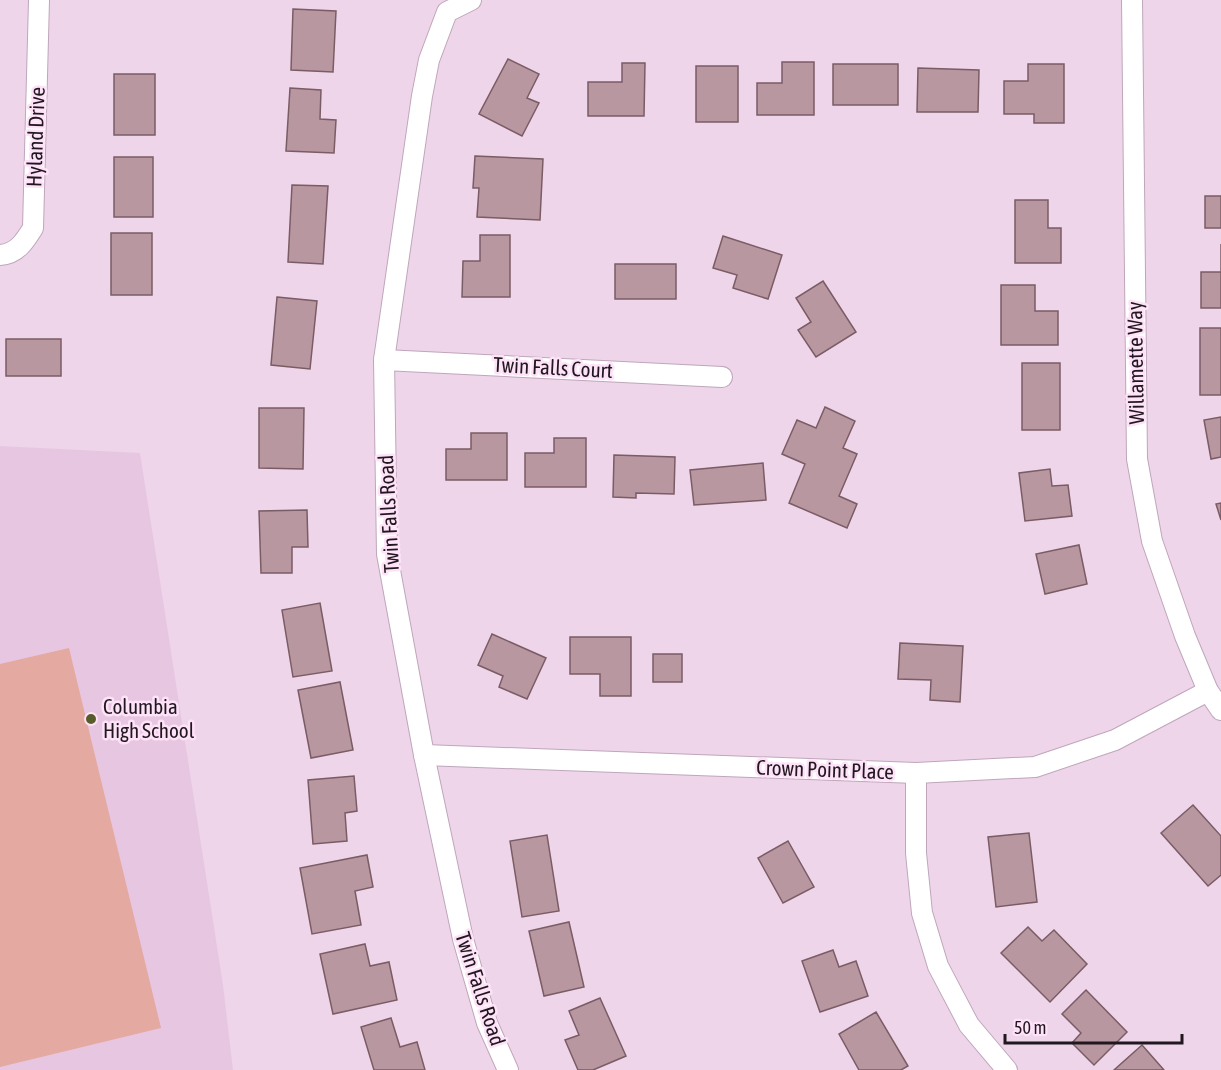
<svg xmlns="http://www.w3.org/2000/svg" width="1221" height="1070" viewBox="0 0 1221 1070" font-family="'Asap Condensed',sans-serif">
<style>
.built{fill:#e7c6e1}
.pitch{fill:#e4a9a0}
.building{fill:#b897a0;stroke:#7a5c65;stroke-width:1.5}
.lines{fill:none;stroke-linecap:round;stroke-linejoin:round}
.street-casing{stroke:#bfa6ba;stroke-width:22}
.street{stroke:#fff;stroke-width:20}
.poi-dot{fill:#575c2a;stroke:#fde2f8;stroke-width:2}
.labels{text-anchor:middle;stroke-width:5;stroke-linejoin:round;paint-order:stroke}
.street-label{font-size:21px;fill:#20171f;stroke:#fde2f8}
.poi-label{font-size:21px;fill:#20171f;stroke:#fde2f8;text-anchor:start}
</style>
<rect width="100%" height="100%" fill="#efd5ea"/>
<path class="built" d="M0,446L140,453L223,985L233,1070H0Z"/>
<path class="pitch" d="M69,648L161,1028L0,1067V664Z"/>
<g class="building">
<path d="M293,9L336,11L333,72L291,70Z"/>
<path d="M508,59L539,74L527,98L539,103L522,136L479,114Z"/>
<path d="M782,62H814V115H757V83H782Z"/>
<path d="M622,63H645L644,116H588V82H622Z"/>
<rect x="833" y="64" width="65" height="41"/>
<path d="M1028,64H1064V123H1034V114H1004V81H1028Z"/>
<rect x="696" y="66" width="42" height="56"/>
<path d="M918,68L979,70L978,112H917Z"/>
<rect x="114" y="74" width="41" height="61"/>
<path d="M290,88L321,90L320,119L336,120L334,153L286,151Z"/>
<path d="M475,156L543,159L540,220L477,217L479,188H473Z"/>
<rect x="114" y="157" width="39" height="60"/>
<path d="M292,185L328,186L323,264L288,262Z"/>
<rect x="1205" y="196" width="16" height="32"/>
<path d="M1015,200H1048V228H1061V263H1015Z"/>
<rect x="111" y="233" width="41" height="62"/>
<path d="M480,235H510V297H462L463,261H480Z"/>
<path d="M723,236L782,255L768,299L733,288L737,275L713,268Z"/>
<path d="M1221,244V308H1201V272H1221Z"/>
<rect x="615" y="264" width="61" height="35"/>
<path d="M823,281L856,332L816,357L798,330L811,322L796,298Z"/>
<path d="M1001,285H1035V311H1058V345H1001Z"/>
<path d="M277,297L317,301L310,369L271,365Z"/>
<rect x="1200" y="328" width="21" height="67"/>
<rect x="6" y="339" width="55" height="37"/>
<rect x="1022" y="363" width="38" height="67"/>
<path d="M825,407L855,421L843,448L857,454L839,496L857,504L847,528L789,503L805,464L782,454L797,420L816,428Z"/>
<path d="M259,408H304L303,469L259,468Z"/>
<path d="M1221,417V457L1211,459L1204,420Z"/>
<path d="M471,433H507V480H446V449H471Z"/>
<path d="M554,438H586V487H525V453H554Z"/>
<path d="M614,455L675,457L674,494L636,493V498L613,497Z"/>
<path d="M763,463L766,500L694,505L690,470Z"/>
<path d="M1050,469L1052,486L1068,485L1072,516L1025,521L1019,473Z"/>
<path d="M1221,503V520L1216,504Z"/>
<path d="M307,510L308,547H292V573H261L259,511Z"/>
<path d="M1079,545L1087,584L1045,594L1036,554Z"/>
<path d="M320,603L332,671L293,677L282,610Z"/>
<path d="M492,634L546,658L527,699L499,687L503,676L478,665Z"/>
<path d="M570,637H631V696H600V674H570Z"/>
<path d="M900,643L963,646L960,702L930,700L931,680L898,679Z"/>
<rect x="653" y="654" width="29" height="28"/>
<path d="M340,682L353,750L311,758L298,690Z"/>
<path d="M354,776L357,811L345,813L347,841L313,844L308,780Z"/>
<path d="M1193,805L1221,836V875L1208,886L1161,833Z"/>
<path d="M1029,833L1037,902L996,907L988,837Z"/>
<path d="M547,835L559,911L522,917L510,841Z"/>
<path d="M788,841L814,887L783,903L758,858Z"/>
<path d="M367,855L373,887L355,891L361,925L312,934L300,868Z"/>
<path d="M569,922L584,987L544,996L529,931Z"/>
<path d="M1028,927L1042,941L1054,930L1087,964L1050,1002L1001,953Z"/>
<path d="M365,944L370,966L389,962L397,1000L333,1014L320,954Z"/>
<path d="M833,950L839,967L856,961L868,996L820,1012L802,961Z"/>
<path d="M1086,990L1127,1032L1094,1065L1072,1043L1081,1033L1062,1014Z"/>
<path d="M600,998L626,1056L593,1070H578L565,1040L579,1035L569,1011Z"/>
<path d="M876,1012L908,1066L901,1070H859L839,1034Z"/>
<path d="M391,1018L400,1047L417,1042L425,1070H374L361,1027Z"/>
<path d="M1142,1045L1164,1070H1114Z"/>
</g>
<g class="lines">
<g class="street-casing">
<g id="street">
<path d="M471,0L447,12L429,60L422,96L384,360L387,554L424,755L463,939L487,1023L508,1070"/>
<path d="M1132,0L1137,459L1152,541L1185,636L1208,691L1221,710"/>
<path d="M0,255C17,254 25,241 33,228L39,0"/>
<path d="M384,360L722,377"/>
<path d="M424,755L916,773L1035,767L1115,740L1208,691"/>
<path d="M916,773V853L922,913L938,966L969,1025L1007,1070"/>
</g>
</g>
<use href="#street" class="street"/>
</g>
<circle class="poi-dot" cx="91" cy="719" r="6"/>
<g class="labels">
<g class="street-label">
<text transform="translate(36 137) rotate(-88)" y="7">Hyland Drive</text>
<text transform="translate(1136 363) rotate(-91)" y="7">Willamette Way</text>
<text transform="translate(553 368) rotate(3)" y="7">Twin Falls Court</text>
<text transform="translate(389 514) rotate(-93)" y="7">Twin Falls Road</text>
<text transform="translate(825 770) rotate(2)" y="7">Crown Point Place</text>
<text transform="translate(480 989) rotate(72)" y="7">Twin Falls Road</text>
</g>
<g class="poi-label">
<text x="103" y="714">Columbia<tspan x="103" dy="24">High School</tspan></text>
</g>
</g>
<path d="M1005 1034v9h177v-9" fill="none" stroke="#20171f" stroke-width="3"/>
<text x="1014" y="1034" font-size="18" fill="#20171f" stroke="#fde2f8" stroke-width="4.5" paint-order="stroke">50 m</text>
</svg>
